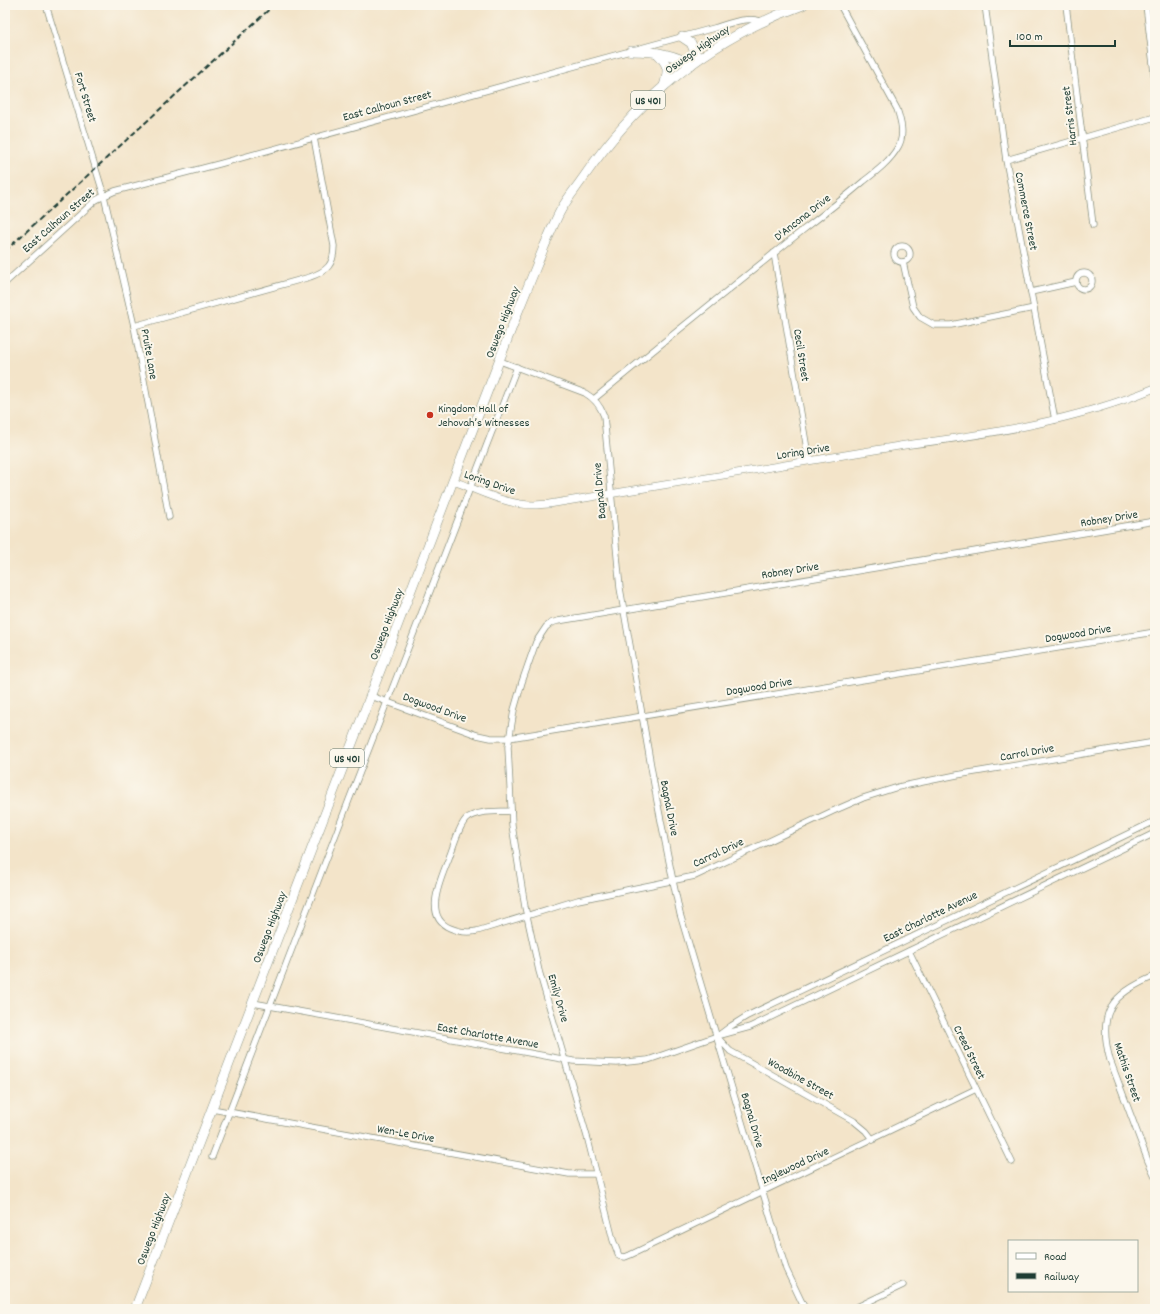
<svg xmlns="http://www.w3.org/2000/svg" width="1160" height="1314" viewBox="0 0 1160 1314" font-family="Dekko,sans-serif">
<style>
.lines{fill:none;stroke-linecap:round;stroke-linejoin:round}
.minor-casing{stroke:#89907e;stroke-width:7}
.tertiary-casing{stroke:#89907e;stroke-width:8}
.primary-casing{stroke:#89907e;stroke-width:10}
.minor{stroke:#fff;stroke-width:5.5}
.tertiary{stroke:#fff;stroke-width:7}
.primary{stroke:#fff;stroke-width:9}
.rail{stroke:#1f3d34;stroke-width:2;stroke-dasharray:6 3;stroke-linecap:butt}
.poi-dot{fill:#c8321e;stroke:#fbf7ec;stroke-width:1.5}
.labels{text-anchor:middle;stroke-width:4;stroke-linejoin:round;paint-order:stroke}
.shield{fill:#fbf7ec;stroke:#61756b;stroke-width:1}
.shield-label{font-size:11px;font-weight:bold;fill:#1f3d34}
.street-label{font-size:12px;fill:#1f3d34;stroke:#fbf7ec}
.poi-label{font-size:12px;fill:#1f3d34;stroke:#fbf7ec;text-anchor:start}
</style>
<rect width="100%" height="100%" fill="#fbf7ec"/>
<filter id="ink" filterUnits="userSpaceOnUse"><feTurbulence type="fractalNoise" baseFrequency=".025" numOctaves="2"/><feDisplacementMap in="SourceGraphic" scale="8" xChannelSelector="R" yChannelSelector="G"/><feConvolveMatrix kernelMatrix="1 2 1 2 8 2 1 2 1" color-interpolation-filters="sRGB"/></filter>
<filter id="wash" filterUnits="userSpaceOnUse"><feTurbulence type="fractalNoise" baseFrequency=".012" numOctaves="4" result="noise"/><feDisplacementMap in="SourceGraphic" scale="16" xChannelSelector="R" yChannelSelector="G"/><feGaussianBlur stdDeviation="0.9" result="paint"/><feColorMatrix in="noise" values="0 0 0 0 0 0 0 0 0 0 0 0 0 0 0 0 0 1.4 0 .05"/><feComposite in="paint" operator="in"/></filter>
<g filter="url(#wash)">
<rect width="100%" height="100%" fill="#f3e4c9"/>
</g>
<g filter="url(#ink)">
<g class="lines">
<g class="minor-casing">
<g id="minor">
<path d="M46,5L104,196L134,326L169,517"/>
<path d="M985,5L1006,160L1055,420"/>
<path d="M1066,5L1093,225"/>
<path d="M1146,5L1155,81"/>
<path d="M1006,160L1155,117"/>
<circle cx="902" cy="254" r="8"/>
<path d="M774,253L809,461"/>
<path d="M903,262L913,307L920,317L934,325H951L1034,308"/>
<circle cx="1084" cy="281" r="8"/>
<path d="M5,283L96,200L104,196L115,191L219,164L714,28C728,24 747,16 761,21"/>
<path d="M1031,292L1076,282"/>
<path d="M134,326L310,277C327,271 334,265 334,246L314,138"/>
<path d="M500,361L585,393C594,398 600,405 604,416L620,588L657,801L673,881L680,914L781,1253L786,1269L805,1309"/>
<path d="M594,399C663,342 733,286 803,230C824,214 844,198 864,181C877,171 890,161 898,147C905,135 901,121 897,109L840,5"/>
<path d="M371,696L477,735L491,738H509L1155,632"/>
<path d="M511,811C497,812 477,810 466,819C459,826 454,845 450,855C443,875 421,916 450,928C459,932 467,933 477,931L578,900L695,876L833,811L863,798L898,787L957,775L1155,742"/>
<path d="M909,951L1012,1162"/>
<path d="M1155,976C1111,994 1097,1012 1110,1060L1148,1161L1155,1176"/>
<path d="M253,1003L573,1061L617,1063L648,1060L717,1036L750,1027L1155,833"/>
<path d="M719,1035L731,1026L747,1016L1155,821"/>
<path d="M720,1040L730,1051L854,1121L866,1131L873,1140"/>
<path d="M976,1089L630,1255L625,1257L619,1256L613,1240L588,1140L539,971L525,907L512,825L508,747L514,710L522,682L536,642L546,627L551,623L558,621L1155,521"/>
<path d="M212,1109L558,1172L569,1174H597"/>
<path d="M212,1157L349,800L517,367"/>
<path d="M853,1309L903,1285"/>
</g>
</g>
<g class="tertiary-casing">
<path id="tertiary" d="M454,481C479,491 507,505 534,505C539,505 544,504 549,504L905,445C990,434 1075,421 1155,388"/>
</g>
<g class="primary-casing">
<g id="primary">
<path d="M682,37L691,43L698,59"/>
<path d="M631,51C650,51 674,53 691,65"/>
<path d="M657,53C669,65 669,70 664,86"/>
<path d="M135,1309L517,314C526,292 535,269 544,247C550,234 555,220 562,208C568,198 576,188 583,178C638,98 711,38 803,5"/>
</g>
</g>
<use href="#minor" class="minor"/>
<use href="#tertiary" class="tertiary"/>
<use href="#primary" class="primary"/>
<path class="rail" d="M5,251L274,5"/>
</g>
</g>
<circle class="poi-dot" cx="430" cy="415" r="4"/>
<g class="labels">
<g class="shield">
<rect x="631" y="91" width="34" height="18" rx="3"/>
<rect x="330" y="749" width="34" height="18" rx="3"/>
</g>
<g class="shield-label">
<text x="648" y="104">US 401</text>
<text x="347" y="762">US 401</text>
</g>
<g class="street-label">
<text transform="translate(697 49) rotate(-35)" y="4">Oswego Highway</text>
<text transform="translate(86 97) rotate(73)" y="4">Fort Street</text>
<text transform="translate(387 105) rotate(-15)" y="4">East Calhoun Street</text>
<text transform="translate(1069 116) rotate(-97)" y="4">Harris Street</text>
<text transform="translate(1027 211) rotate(79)" y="4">Commerce Street</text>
<text transform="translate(802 217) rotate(-38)" y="4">D'Ancona Drive</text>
<text transform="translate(58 220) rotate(-41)" y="4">East Calhoun Street</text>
<text transform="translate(502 322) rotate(-69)" y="4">Oswego Highway</text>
<text transform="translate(150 354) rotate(80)" y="4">Pruite Lane</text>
<text transform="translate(802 355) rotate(81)" y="4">Cecil Street</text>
<text transform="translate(803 451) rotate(-9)" y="4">Loring Drive</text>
<text transform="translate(490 482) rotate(19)" y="4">Loring Drive</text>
<text transform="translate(599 491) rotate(-95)" y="4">Bagnal Drive</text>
<text transform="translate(1109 518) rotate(-9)" y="4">Robney Drive</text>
<text transform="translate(790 570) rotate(-9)" y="4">Robney Drive</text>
<text transform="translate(386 624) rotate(-69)" y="4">Oswego Highway</text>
<text transform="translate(1078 633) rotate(-9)" y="4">Dogwood Drive</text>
<text transform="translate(759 686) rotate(-9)" y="4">Dogwood Drive</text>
<text transform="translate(435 707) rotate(20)" y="4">Dogwood Drive</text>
<text transform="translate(1027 752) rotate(-10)" y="4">Carrol Drive</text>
<text transform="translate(670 808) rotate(79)" y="4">Bagnal Drive</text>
<text transform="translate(718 852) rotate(-25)" y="4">Carrol Drive</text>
<text transform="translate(930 916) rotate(-26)" y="4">East Charlotte Avenue</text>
<text transform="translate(269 927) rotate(-69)" y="4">Oswego Highway</text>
<text transform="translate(559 998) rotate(74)" y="4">Emily Drive</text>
<text transform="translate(488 1035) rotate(10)" y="4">East Charlotte Avenue</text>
<text transform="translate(970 1052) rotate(64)" y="4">Creed Street</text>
<text transform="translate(1128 1072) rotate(71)" y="4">Mathis Street</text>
<text transform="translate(801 1078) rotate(29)" y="4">Woodbine Street</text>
<text transform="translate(753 1120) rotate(74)" y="4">Bagnal Drive</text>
<text transform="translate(406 1133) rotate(10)" y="4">Wen-Le Drive</text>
<text transform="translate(795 1165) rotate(-25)" y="4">Inglewood Drive</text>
<text transform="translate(153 1229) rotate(-69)" y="4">Oswego Highway</text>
</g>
<g class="poi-label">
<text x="438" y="412">Kingdom Hall of<tspan x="438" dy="14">Jehovah’s Witnesses</tspan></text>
</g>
</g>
<rect width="1160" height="1314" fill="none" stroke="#fbf7ec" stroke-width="20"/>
<rect x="1008" y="1240" width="130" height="52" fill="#fbf7ec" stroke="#a3ada2"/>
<rect x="1016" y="1253" width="20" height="6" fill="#ffffff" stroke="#a3ada2"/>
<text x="1044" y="1260" font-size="12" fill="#1f3d34">Road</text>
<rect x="1016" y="1273" width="20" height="6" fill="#1f3d34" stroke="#a3ada2"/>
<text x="1044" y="1280" font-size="12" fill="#1f3d34">Railway</text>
<path d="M1010 40v6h105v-6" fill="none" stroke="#1f3d34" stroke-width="2"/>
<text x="1016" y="40" font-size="12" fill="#1f3d34" stroke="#fbf7ec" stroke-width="3" paint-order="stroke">100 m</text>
</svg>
